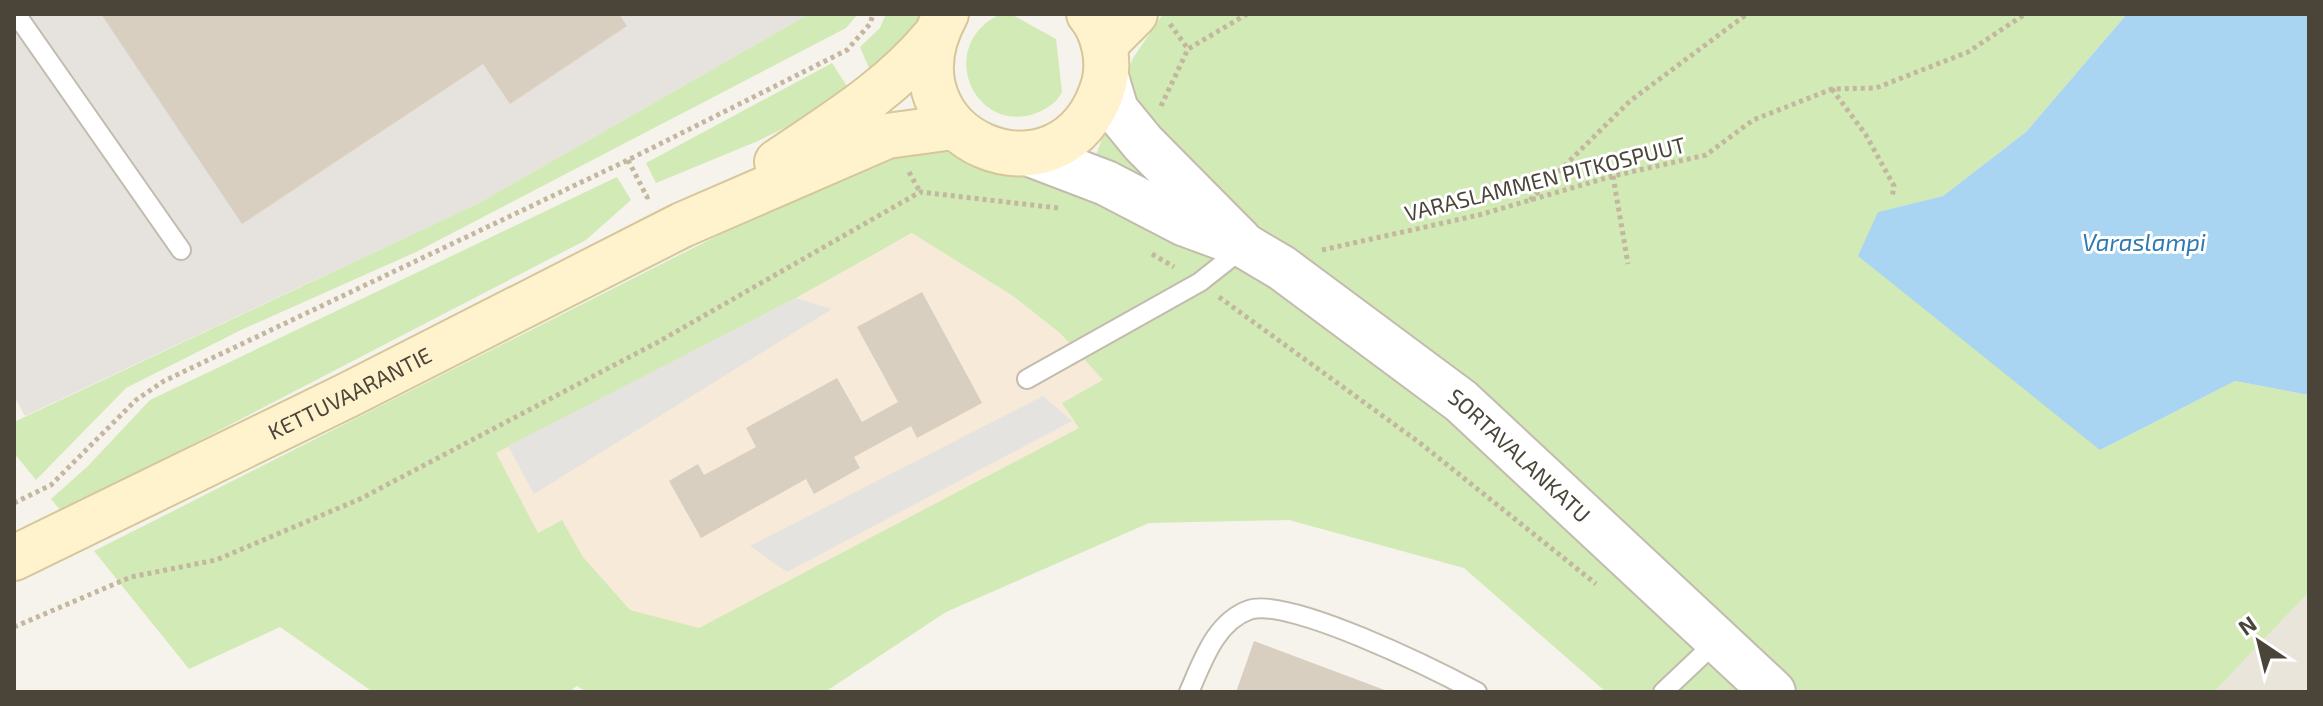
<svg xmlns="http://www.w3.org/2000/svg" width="2323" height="706" viewBox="0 0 2323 706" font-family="'Exo 2',sans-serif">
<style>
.residential{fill:#eae5da}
.commercial{fill:#f7ead8}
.industrial{fill:#e6e2dd}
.green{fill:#d2eab5;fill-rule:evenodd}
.parking{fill:#e5e3e0}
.water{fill:#a9d4f2}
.building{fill:#d8cfc1}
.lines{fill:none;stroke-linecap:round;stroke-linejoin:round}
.service-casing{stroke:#c2bbae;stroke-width:22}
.tertiary-casing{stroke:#c2bbae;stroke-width:48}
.secondary-casing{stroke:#d6c79b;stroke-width:48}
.path{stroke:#c4b79f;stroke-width:5;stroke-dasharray:4 4;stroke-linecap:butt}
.service{stroke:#fff;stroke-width:18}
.tertiary{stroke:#fff;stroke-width:44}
.secondary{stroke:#fff3cd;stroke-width:44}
.labels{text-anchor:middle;stroke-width:6;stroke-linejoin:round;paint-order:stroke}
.street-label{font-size:22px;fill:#4b4439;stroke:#fff}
.water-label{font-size:24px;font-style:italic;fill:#2e7ab2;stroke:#fff}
</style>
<rect width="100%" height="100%" fill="#f6f3ec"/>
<path class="residential" d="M2309,592V692H2214Z"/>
<path class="commercial" d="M913,233L1013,296L1060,333L1104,381L1080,428L699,628L630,611L583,557L562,520L538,533L495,453L796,298Z"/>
<path class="industrial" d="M14,14H809L479,203L25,416L14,396Z"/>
<g class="green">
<path d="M809,14H858L846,28L416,252L241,330L126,388L36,480L14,453V422L479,203Z"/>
<path d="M886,14H922L914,33L872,75L860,47L880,28Z"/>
<path d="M1001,14H1011L1056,39L1062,92C1057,102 1048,108 1039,112C975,139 933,45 1001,14Z"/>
<path d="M1163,14H2127L2026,132L1943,196L1878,212L2100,450L2235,381L2309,395V592L2214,692H1606L1464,568L1289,520L1149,523L946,612L825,692H587L577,686L568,692H373L280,627L189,669L94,551L881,153L936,143L1083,189L1133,58ZM912,233L1013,296L1060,333L1103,380L1062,403L1079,428L699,628L630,610L583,557L562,520L538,533L496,453L796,298Z"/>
<path d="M832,63L852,94L758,141L656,183L646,163Z"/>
<path d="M617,177L631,200L586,240L62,512L51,499L88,466L150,400Z"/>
</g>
<g class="parking">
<path d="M796,298L832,309L534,494L508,446Z"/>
<path d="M1043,396L1072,421L787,572L750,546Z"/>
</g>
<path class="water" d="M2127,14H2309V395L2235,381L2100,450L1858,256L1878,212L1943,196L2026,132Z"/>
<g class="building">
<path d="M101,14H619L627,26L510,104L483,64L242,224Z"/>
<path d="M922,292L982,403L917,438L911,426L854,457L860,468L814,494L806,479L701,538L669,481L698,464L704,475L756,447L746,428L837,378L862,422L898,402L857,327Z"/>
<path d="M1254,641L1390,692H1236Z"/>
</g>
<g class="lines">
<g class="service-casing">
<g id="service">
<path d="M16,14L181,250"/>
<path d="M1027,379L1200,282L1243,248"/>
<path d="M1189,692C1202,663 1215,622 1249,610C1288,596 1438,671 1477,692"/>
<path d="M1663,692L1718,640"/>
</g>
</g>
<g class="tertiary-casing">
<g id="tertiary">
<path d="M1106,77L1116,110L1143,143L1240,241"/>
<path id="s1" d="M1030,154L1106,183L1183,223L1245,246L1282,268L1461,401L1773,692"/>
</g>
</g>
<g class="secondary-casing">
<g id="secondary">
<path d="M946,14C877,140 1065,217 1104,84C1110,61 1104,32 1089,14"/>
<path d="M1105,44L1135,14"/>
<path d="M777,162C833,124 890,90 934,37"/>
<path id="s2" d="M14,558L348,395L682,225L887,136L953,127"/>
</g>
</g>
<g class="path">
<path d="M1170,24L1188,49"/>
<path d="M1832,89L1866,135L1894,186L1892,198"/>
<path d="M1161,106L1188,49L1247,14"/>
<path d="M628,160L647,197L652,195"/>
<path d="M909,172L920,192"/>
<path d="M1613,176L1628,264"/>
<path d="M1530,200L1630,101L1747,14"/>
<path d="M1322,250L1479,215L1613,176L1706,155L1753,120L1832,89L1876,88L1968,52L2025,14"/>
<path d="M1152,254L1174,267"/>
<path d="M1219,297L1420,443L1596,584"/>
<path d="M14,503L51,485L136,400L164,381L628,160L847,50L870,24L873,14"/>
<path d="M14,627L131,577L216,560L360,499L658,342L920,192L1058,208"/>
</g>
<use href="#service" class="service"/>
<use href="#tertiary" class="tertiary"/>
<use href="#secondary" class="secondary"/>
</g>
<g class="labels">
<g class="street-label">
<text transform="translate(1545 179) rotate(-14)" y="8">VARASLAMMEN PITKOSPUUT</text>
<text dy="8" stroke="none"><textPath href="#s2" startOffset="374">KETTUVAARANTIE</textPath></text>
<text dy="8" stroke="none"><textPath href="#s1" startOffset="580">SORTAVALANKATU</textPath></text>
</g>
<g class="water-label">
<text x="2144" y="251">Varaslampi</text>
</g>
</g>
<rect width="2323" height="706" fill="none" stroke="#4b4439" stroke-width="32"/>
<g transform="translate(2259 642) rotate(325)" stroke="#ffffff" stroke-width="6" paint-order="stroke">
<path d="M0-6L14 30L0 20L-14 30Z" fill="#4b4439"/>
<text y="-12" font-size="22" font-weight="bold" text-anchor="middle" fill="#4b4439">N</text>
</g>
</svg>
